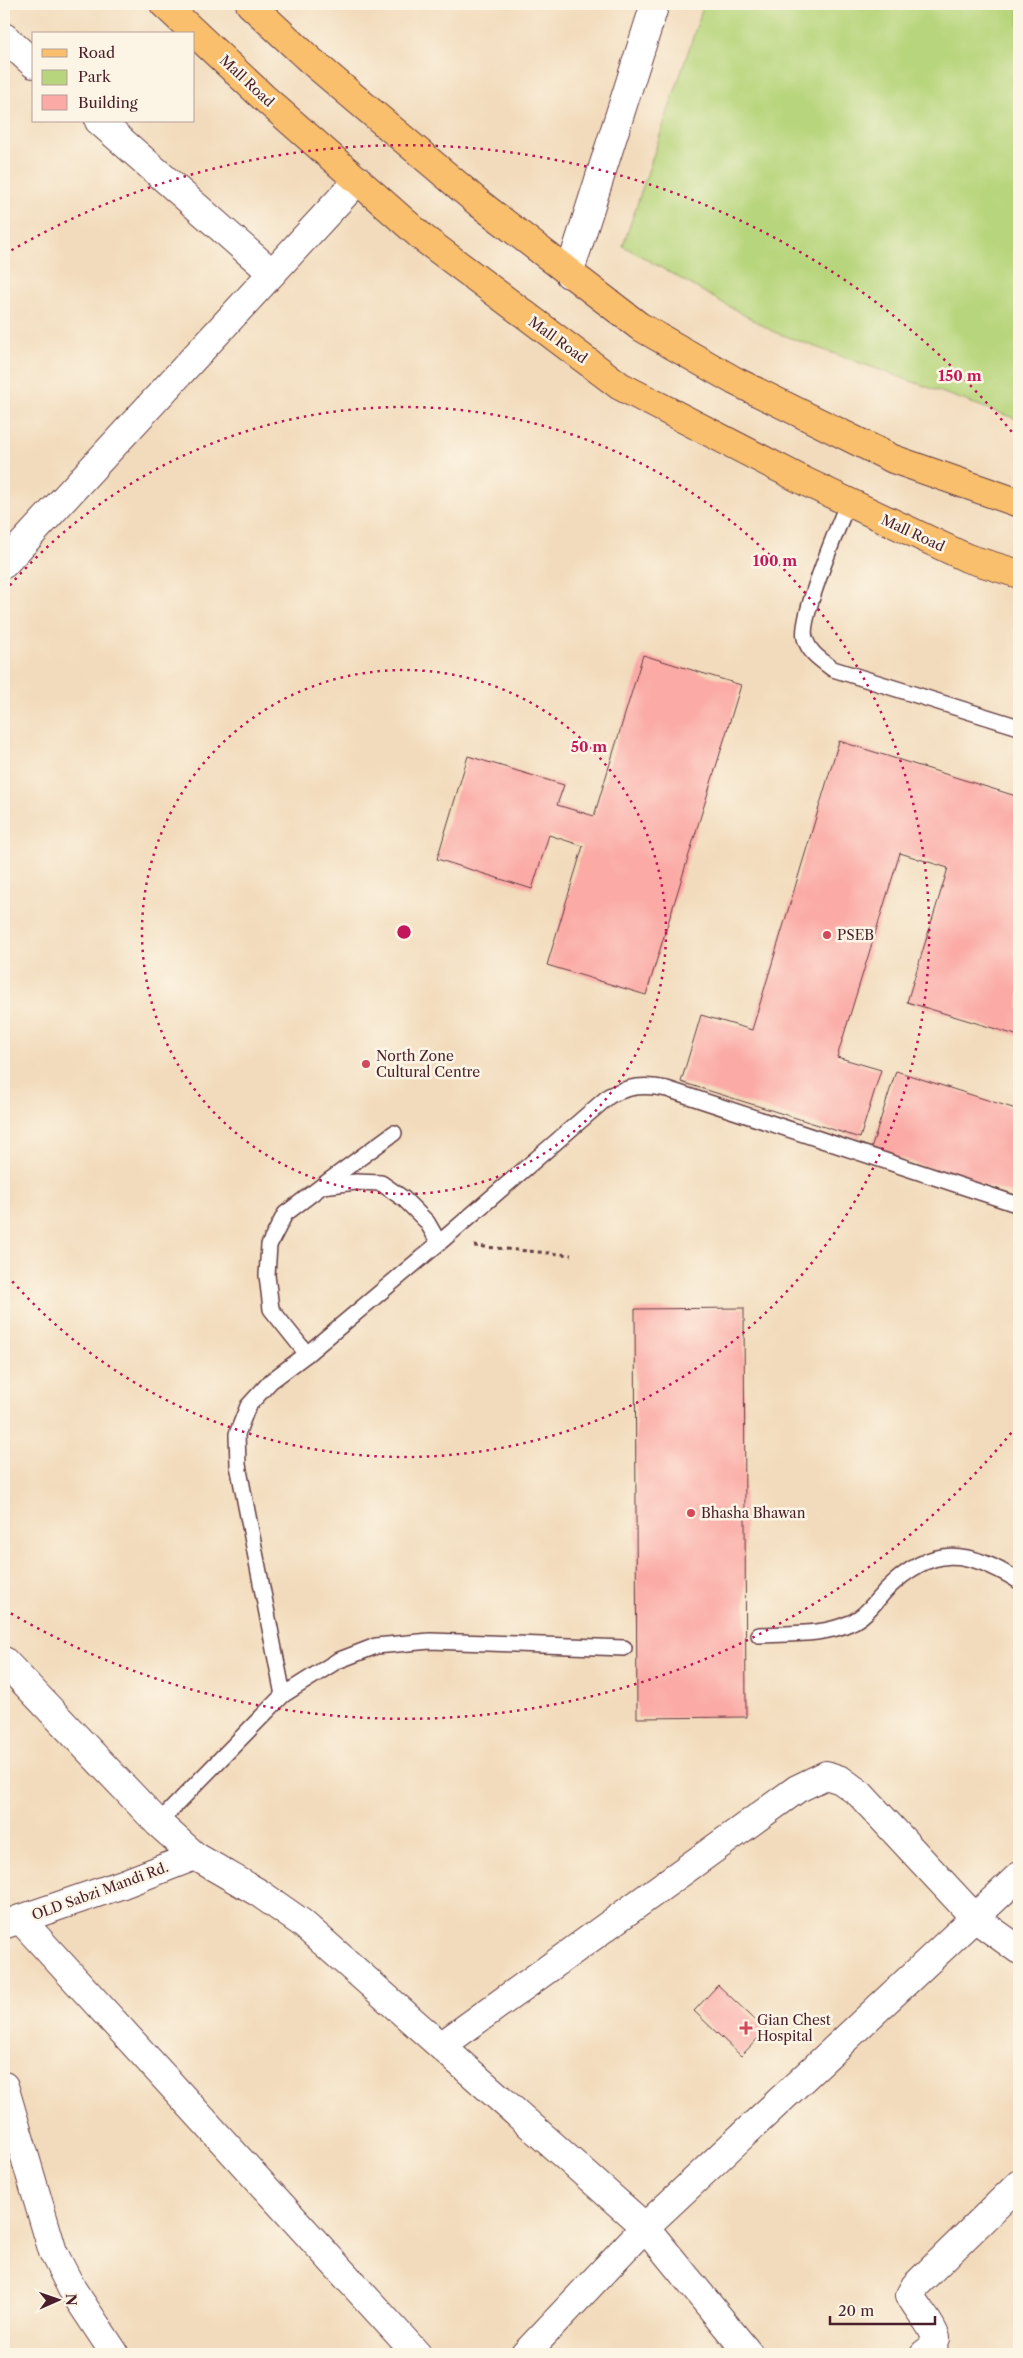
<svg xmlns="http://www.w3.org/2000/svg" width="1023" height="2358" viewBox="0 0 1023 2358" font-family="'Libre Caslon Text',serif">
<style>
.green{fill:#b7d57c;stroke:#807a54}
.building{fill:#fbaaa6}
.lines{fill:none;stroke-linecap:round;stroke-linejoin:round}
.service-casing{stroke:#633b41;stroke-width:18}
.minor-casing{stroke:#633b41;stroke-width:30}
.tertiary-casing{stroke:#633b41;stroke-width:30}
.primary-casing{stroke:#633b41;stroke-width:30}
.path{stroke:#633b41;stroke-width:3;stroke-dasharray:4 4;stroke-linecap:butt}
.service{stroke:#fff;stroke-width:15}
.minor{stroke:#fff;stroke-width:28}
.tertiary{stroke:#fff;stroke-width:28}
.primary{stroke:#f9bf6d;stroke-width:28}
.ring{fill:none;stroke:#c2185b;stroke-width:2.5;stroke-dasharray:2.5 5}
.poi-dot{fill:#d1495b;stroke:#fcf5e5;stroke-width:2}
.labels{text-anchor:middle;stroke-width:5;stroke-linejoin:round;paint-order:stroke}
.street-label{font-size:14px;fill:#4a1f2b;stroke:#fcf5e5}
.poi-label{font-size:14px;fill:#4a1f2b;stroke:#fcf5e5;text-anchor:start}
.centre{fill:#c2185b;stroke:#fcf5e5;stroke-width:2.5}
.ring-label{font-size:15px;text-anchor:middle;font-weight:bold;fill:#c2185b;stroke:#fcf5e5;stroke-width:5;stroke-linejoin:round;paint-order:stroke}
</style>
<rect width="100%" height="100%" fill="#fcf5e5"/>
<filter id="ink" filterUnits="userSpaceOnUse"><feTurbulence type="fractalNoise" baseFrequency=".02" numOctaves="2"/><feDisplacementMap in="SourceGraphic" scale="10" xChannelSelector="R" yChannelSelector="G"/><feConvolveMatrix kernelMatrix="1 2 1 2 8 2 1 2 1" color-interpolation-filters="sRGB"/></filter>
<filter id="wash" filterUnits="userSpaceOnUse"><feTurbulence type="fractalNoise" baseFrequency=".0096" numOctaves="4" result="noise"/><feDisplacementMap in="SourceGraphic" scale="20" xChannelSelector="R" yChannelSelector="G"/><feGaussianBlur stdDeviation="1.12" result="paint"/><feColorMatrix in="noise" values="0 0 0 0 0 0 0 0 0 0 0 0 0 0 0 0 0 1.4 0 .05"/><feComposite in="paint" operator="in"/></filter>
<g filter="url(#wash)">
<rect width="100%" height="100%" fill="#f2dbbc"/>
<path class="green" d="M704,4H1019V420L774,332L623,246Z"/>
<g id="blocks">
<g class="building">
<path d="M643,655L741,685L646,995L547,965L583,846L549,835L532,889L437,859L468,756L564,785L557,805L594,816Z"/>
<path d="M839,741L1019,797V1036L907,1002L948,868L900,853L837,1057L881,1070L860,1138L681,1082L701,1015L752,1030Z"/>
<path d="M896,1071L1019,1110V1196L871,1149Z"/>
<path d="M744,1308L746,1717L637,1718L635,1309Z"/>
<path d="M718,1985L766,2030L741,2056L694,2011Z"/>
</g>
</g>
</g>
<g filter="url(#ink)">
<use href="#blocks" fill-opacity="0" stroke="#633b41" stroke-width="1"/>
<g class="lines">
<g class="service-casing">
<g id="service">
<path d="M848,502C839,525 799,619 805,638C809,653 821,660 833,669L1019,727"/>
<path d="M323,1185L394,1133"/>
<path d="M307,1354L271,1309L267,1275L269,1245L285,1214L322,1186L356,1182L381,1183L404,1199L427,1222L439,1243"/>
<path d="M759,1635C789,1633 822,1636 850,1623C865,1617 875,1602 886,1590C932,1544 967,1549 1019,1581"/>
<path d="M283,1695L238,1465L237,1434L248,1406L271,1381L307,1354L439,1243L609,1096C629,1086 645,1084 667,1089L1019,1205"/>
<path d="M158,1823L283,1695L337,1661L376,1646L430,1641L624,1648"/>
</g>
</g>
<g class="minor-casing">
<g id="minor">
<path d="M4,37L34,64"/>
<path d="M99,121L272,273"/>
<path d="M569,274L655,4"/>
<path d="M4,564L358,180"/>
<path d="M20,1919L417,2354"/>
<path d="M6,1924L123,1884L195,1856"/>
<path d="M441,2046L797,1789L826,1775L841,1780L860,1794L976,1919L1019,1950"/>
<path d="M4,2086L53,2252L72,2289L115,2354"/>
<path d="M525,2354L645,2227"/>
<path d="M924,2354L932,2348L936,2338C931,2322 918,2311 910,2295L915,2286L1019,2184"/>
</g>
</g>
<g class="tertiary-casing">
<g id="tertiary">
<path d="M4,1661L158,1823L195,1856L259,1893L302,1923L645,2227L749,2354"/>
<path d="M645,2227L1019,1876"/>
</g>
</g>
<g class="primary-casing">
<g id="primary">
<path d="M164,4L263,97L423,238L620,386L806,482L967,558L1019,574"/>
<path d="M250,4L310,60L480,204L639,326L735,381L893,459L1019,503"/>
</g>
</g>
<path class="path" d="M474,1246L571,1255"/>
<use href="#service" class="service"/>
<use href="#minor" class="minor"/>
<use href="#tertiary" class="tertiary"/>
<use href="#primary" class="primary"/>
</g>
</g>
<g class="ring">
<circle cx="404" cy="932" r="262"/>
<path d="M5 591A525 525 0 1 1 5 1273"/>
<path d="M1016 1427A787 787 0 0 1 5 1610M5 254A787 787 0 0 1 1016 437"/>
</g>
<g class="poi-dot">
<circle cx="827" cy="935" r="5"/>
<circle cx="366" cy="1064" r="5"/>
<circle cx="691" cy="1513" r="5"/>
<path d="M743.5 2020.5h5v5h5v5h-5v5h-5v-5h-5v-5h5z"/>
</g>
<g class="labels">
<g class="street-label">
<text transform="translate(247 81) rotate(43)" y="5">Mall Road</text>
<text transform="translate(558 340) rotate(36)" y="5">Mall Road</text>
<text transform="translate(913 533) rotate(25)" y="5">Mall Road</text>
<text transform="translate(100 1891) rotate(-20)" y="5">OLD Sabzi Mandi Rd.</text>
</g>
<g class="poi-label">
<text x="837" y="940">PSEB</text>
<text x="376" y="1061">North Zone<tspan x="376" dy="16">Cultural Centre</tspan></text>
<text x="701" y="1518">Bhasha Bhawan</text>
<text x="757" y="2025">Gian Chest<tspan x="757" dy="16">Hospital</tspan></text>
</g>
</g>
<circle cx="404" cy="932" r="8" class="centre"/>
<g class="ring-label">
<text x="960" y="381">150 m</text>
<text x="775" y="566">100 m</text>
<text x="589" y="752">50 m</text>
</g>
<rect width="1023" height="2358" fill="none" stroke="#fcf5e5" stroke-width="20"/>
<rect x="32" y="32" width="162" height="90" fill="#fcf5e5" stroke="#b59f9b"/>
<rect x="42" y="49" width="25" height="8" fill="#f9bf6d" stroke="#b59f9b"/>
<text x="78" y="58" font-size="15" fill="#4a1f2b">Road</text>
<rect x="42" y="70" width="25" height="15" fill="#b7d57c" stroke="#b59f9b"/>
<text x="78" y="82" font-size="15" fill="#4a1f2b">Park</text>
<rect x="42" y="95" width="25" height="15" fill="#fbaaa6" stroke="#b59f9b"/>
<text x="78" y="108" font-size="15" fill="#4a1f2b">Building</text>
<g transform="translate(58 2300) rotate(88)" stroke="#fcf5e5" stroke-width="4" paint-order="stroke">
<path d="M0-4L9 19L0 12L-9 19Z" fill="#4a1f2b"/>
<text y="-8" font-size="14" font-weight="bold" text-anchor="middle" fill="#4a1f2b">N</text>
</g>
<path d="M830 2316v8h105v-8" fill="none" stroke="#4a1f2b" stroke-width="2.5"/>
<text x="838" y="2316" font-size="15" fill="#4a1f2b" stroke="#fcf5e5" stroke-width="4" paint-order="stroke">20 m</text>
</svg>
